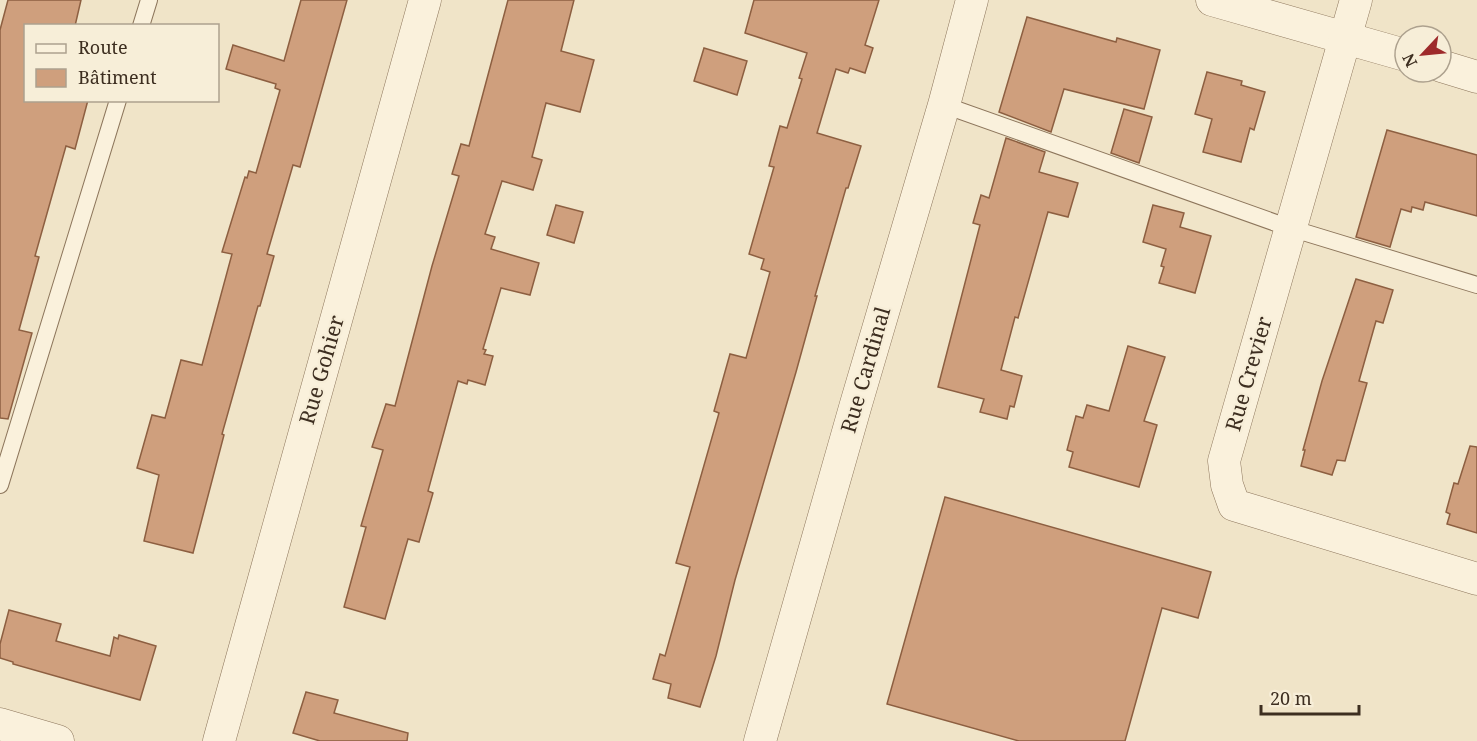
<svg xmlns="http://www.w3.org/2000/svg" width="1477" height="741" viewBox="0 0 1477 741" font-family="'Noto Serif',serif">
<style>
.building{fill:#cf9f7d;stroke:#8d5f41;stroke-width:1.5}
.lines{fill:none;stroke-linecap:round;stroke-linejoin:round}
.lane-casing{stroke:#8d765c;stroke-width:18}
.street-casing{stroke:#8d765c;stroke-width:33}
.lane{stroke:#faf1dc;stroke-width:16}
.street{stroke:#faf1dc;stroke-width:32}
.labels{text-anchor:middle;stroke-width:4.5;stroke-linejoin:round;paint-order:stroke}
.street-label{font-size:21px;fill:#3d2e20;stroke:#f7eed8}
</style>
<rect width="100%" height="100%" fill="#f0e4c8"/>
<g class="building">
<path d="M8,0H81L75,26H26V100H88L75,149L66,146L35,256L39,257L19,330L32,333L8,419L0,418V30Z"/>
<path d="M301,0H347L300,167L293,165L267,254L274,256L260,306H258L222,434L224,435L193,553L144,541L159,475L137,468L152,415L165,418L181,360L202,365L232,254L222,252L245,177L247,178L249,171L256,173L280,90L275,88L276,84L226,69L233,45L284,61Z"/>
<path d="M508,0H574L561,51L594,60L580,112L546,103L532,157L542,160L533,190L502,181L485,234L495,237L491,249L539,263L530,295L501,288L483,349L486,350L484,354L493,356L485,385L468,380L467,384L458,381L428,491L433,493L419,542L408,539L385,619L344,607L366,527L361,526L383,450L372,447L386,404L395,406L432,266L459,176L452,174L461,144L469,146Z"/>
<path d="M754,0H879L865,45L873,48L865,73L850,68L848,73L836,69L817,133L861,146L848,188H846L815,296H817L796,372L735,580L716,656L700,707L668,698L671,684L653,679L660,654L665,656L690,567L676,563L719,413L714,411L730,354L746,358L770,272L761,269L764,259L749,254L774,167L769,166L780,126L787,128L802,79L799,78L807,53L745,33Z"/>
<path d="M1027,17L1116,42L1117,38L1160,50L1144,109L1064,89L1051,132L999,112Z"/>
<path d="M704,48L747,61L737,95L694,81Z"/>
<path d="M1207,72L1242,81L1241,85L1265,92L1254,130L1250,128L1241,162L1203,152L1212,119L1195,114Z"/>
<path d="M1124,109L1152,117L1139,163L1111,153Z"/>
<path d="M1387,130L1477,155V216L1425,202L1423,210L1412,207L1411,212L1401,209L1390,247L1356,237Z"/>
<path d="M1006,138L1045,152L1039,172L1078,183L1068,217L1048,212L1018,318L1015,317L1001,370L1022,376L1014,407L1010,406L1007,419L980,412L984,399L938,387L980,225L973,223L981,195L989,198Z"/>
<path d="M556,205L583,212L574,243L547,235Z"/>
<path d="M1153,205L1184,213L1180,227L1211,236L1195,293L1159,283L1164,267L1161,266L1166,249L1143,242Z"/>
<path d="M1356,279L1393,290L1383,323L1376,321L1359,381L1367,383L1345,461L1337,460L1332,475L1301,466L1305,450H1303L1322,381Z"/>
<path d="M1128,346L1165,357L1144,421L1157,425L1139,487L1069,467L1073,452L1067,450L1076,416L1083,418L1087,405L1109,411Z"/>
<path d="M1470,446L1477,447V533L1447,524L1450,514L1446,512L1454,483L1458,484Z"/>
<path d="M945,497L1211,572L1198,618L1162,608L1125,741H1019L887,704Z"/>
<path d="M9,610L61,624L56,641L110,656L114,637L118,639L119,635L156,646L140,700L13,664V662L0,658V644Z"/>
<path d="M306,692L338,700L334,713L408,733L407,741H320L293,733Z"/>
</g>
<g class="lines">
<g class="lane-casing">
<g id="lane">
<path d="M141,26L149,0"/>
<path d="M944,105L1290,228L1477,285"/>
<path d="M0,485L118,100"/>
</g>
</g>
<g class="street-casing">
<g id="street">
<path d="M1212,0L1405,55"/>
<path d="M1356,0L1224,461L1227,485L1234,505L1477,579"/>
<path d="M1441,66L1477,77"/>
<path d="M0,724L58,741"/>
<path d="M219,741L425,0"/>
<path d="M760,741L856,404L944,105L972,0"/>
</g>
</g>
<use href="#lane" class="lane"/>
<use href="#street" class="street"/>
</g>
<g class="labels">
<g class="street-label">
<text transform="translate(322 370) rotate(-74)" y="7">Rue Gohier</text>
<text transform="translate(866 370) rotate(-74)" y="7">Rue Cardinal</text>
<text transform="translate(1249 374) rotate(-74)" y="7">Rue Crevier</text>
</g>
</g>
<rect x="24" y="24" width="195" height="78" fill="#f7eed8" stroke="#ada18e" stroke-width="1.5"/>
<rect x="36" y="44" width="30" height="9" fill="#faf1dc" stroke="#ada18e" stroke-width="1.5"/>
<text x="78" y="54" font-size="18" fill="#3d2e20">Route</text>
<rect x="36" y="69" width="30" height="18" fill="#cf9f7d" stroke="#ada18e" stroke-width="1.5"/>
<text x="78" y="84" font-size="18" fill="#3d2e20">Bâtiment</text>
<g transform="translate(1423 54) rotate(244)"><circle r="28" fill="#f7eed8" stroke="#ada18e" stroke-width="1.5"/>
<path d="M0-4.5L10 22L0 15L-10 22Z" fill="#9e2a2b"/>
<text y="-9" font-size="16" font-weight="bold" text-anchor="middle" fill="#3d2e20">N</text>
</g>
<path d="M1261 705v9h98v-9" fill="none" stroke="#3d2e20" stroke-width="3"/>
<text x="1270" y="705" font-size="18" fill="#3d2e20" stroke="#f7eed8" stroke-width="4.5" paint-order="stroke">20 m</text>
</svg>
